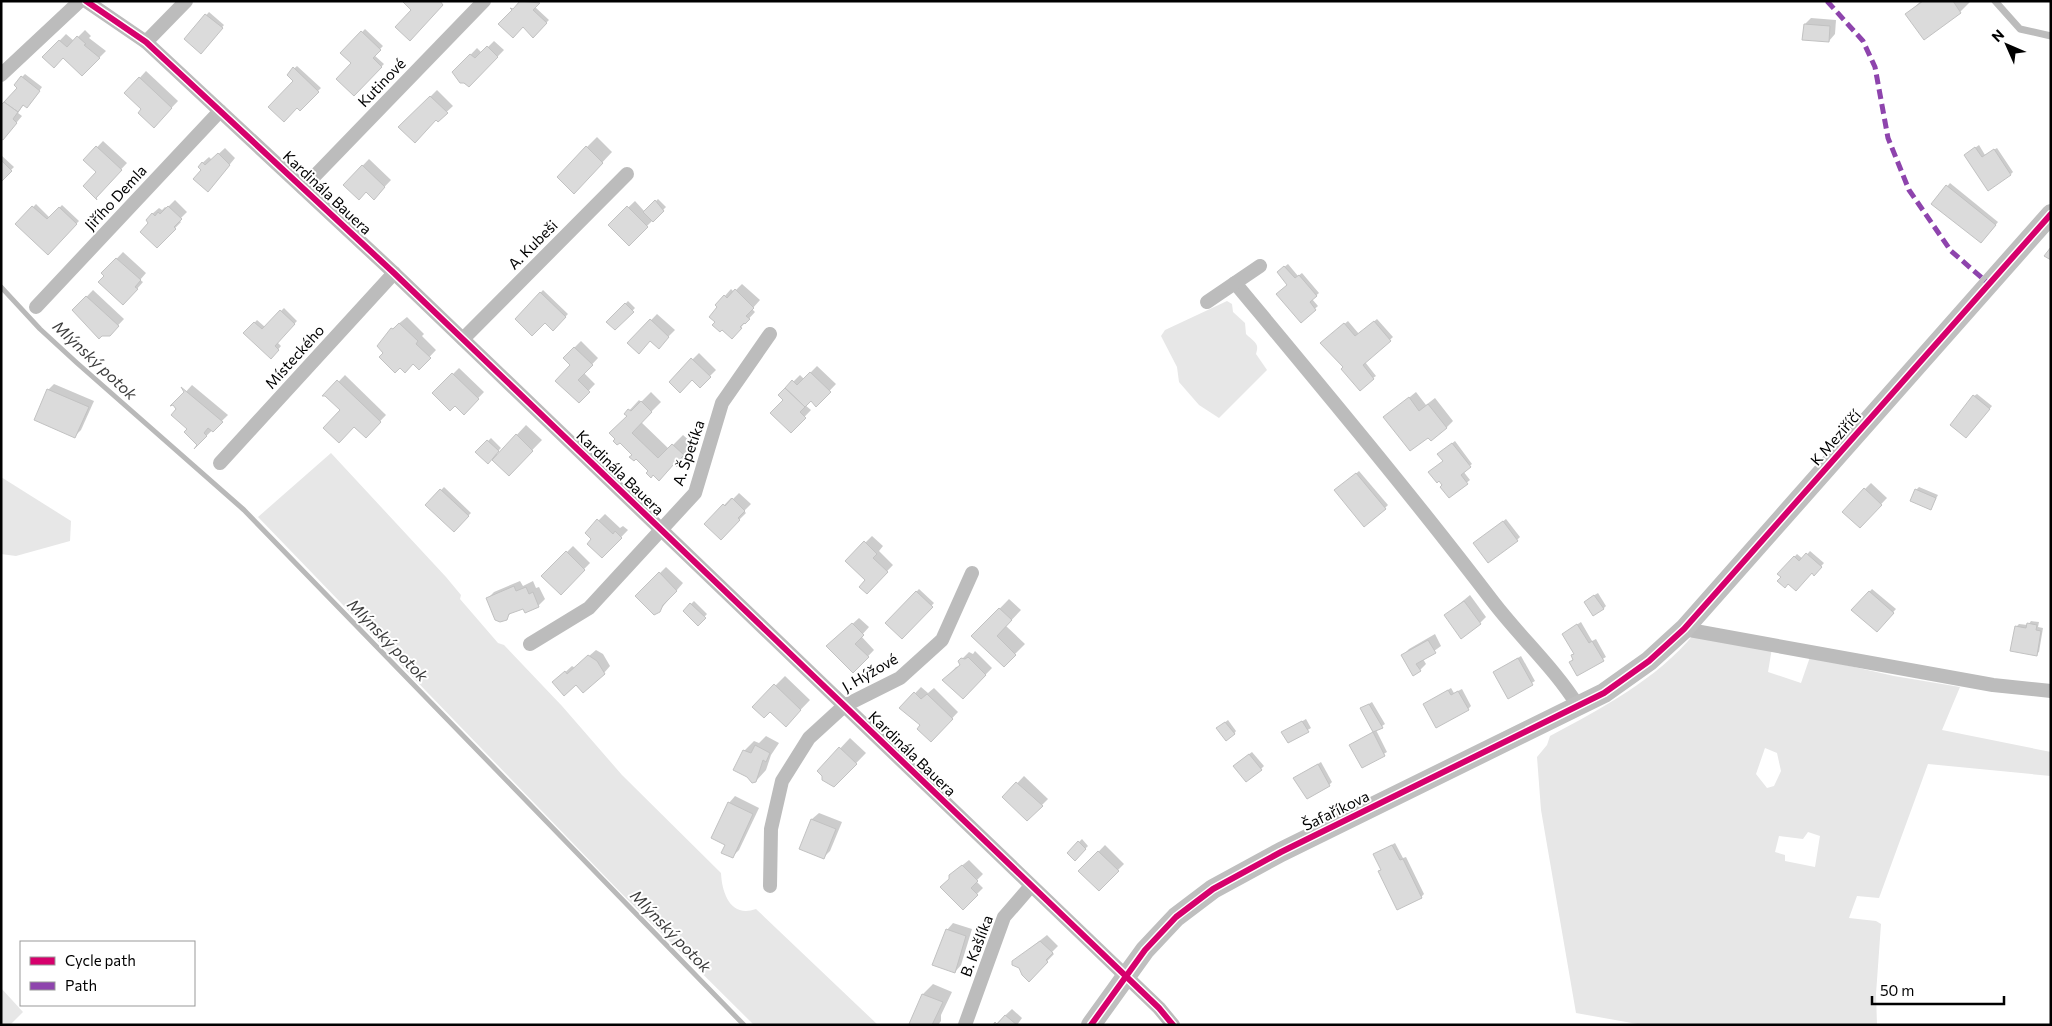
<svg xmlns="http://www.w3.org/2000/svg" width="2052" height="1026" viewBox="0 0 2052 1026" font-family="Commissioner,sans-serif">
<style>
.green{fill:#e7e7e7;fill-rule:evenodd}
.shadow{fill:#0003}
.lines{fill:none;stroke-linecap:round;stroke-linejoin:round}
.stream{stroke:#b9b9b9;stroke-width:5}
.building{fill:#dbdbdb;stroke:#c2c2c2}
.lane{stroke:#bcbcbc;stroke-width:7}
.street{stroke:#bcbcbc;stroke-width:14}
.secondary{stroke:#bfbfbf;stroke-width:20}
.quiet{stroke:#8e44ad;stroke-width:5;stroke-dasharray:10 5;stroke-linecap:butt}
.cycleway-casing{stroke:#fff;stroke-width:9}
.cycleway{stroke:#d6006c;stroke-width:6}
.labels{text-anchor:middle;stroke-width:4;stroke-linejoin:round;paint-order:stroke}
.street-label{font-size:15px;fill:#000;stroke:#fff}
.water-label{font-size:16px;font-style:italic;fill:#3c3c3c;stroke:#fff}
</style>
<rect width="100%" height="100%" fill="#fff"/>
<g class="green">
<path d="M1227,301L1232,304L1233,312L1245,323L1246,334C1254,342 1260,343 1256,354L1267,370L1219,418L1199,405L1179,382L1177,367L1161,336L1165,330Z"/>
<path d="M331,453L446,577L461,595L460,599L498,643L504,645L562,706L622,775L721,873C722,894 731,918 756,909L878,1025H754L622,894L258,517Z"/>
<path d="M1,477L71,521L70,541L16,556L1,554Z"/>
<path d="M1694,634L1772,648L1768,672L1801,683L1810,657L1894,676L1960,687L1942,730L2051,752V776L1928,764L1879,898L1857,896L1849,918L1876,921L1881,924L1876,994L1877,1025H1643L1576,1013L1541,810L1537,757L1547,745L1550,736C1602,708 1656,680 1694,634ZM1765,748L1777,753L1781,771L1774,786L1767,788L1756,774ZM1808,832L1820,836L1815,867L1785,861V855L1775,852L1779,836L1803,839Z"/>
<path d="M1,988L23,1012L10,1025H1Z"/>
</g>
<g class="shadow">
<path d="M523,1H541L535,7L549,20L533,36L523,26L500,24Z"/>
<path d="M1921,1H1970V2L1960,12L1907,14Z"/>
<path d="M209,12L224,25L204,49L185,39Z"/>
<path d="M1811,18L1836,20L1835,34L1829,41L1805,24Z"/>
<path d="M365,29L383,46L374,55L384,64L354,94L353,63L342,53Z"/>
<path d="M85,30L91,36L89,38L106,51L82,75L63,56L44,57L66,34L74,41Z"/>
<path d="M494,41L504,50L469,86L458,80L454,72L477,48L482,53Z"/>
<path d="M297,66L321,88L300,109L295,81L288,74Z"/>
<path d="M146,71L178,101L160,120L143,109L126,93Z"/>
<path d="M25,74L42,87L30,104H24L18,113L22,116L3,139L22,77Z"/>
<path d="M437,90L453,106L438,120L437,119L400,127Z"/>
<path d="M597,137L612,152L584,182L587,147Z"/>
<path d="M103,141L127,163L95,197L98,172L85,160Z"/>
<path d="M1979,145L1985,155L1997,148L2013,172L2011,174L1968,153Z"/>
<path d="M225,148L235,158L214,184L199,166L209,157L212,160Z"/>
<path d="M1,155L14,167L1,180Z"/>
<path d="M369,159L391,180L374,198L366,191L345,184Z"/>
<path d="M1950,183L1998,222L1984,239L1933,204Z"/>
<path d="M658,199L666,207L629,244L610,225L635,201L645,212Z"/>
<path d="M175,200L187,212L179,220L181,222L157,247L150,223L152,214L159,208L162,210L165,207L167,208Z"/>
<path d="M36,204L50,218L62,205L79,221L48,253L17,224Z"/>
<path d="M123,252L146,273L140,280L143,282L130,297L103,273Z"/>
<path d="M1288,264L1298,276L1302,273L1319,293L1312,299L1318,306L1301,321L1289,284L1278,272Z"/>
<path d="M742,284L760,300L752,309L755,312L732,337L716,322L719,307L717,305L731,289L734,292Z"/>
<path d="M93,290L124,319L109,335L74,310Z"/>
<path d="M543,290L568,314L553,329L545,322L517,319Z"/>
<path d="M628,301L635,308L615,329L608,322Z"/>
<path d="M284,308L297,321L277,342L281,346L271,358L245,333L257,320L265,327Z"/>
<path d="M657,314L675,330L658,347L651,340L629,343Z"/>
<path d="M407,317L424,334L422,336L436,350L419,368L413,363L385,353L392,329Z"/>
<path d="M1377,319L1393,337L1365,362L1376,376L1373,378L1344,367L1324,341L1348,321L1359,334Z"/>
<path d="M581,341L598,358L584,373L595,384L579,401L572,365L564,358Z"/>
<path d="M699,353L716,370L700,386L692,379L670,382Z"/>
<path d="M817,366L836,384L816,405L811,400L805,405L811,410L791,431L785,400L780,395L800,375L804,379Z"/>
<path d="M459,368L484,392L464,413L455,404L434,393Z"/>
<path d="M345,375L386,415L366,436L326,395Z"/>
<path d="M54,384L94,401L81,430L75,436L48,390Z"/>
<path d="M192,385L228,415L198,444L174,405Z"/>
<path d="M651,392L661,402L641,422L669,449L683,435L693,444L688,449L690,452L677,465L674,463L650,471L633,455L628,416L626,414L639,400L641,402Z"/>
<path d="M1416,392L1426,405L1435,398L1453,421L1446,428L1428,436L1385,417Z"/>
<path d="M1977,394L1992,406L1969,434L1974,396Z"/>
<path d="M526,425L542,440L509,474L492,458L477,452L491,438L501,448L496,453L498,455Z"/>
<path d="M1455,441L1472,464L1463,471L1470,480L1449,497L1444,485L1442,451Z"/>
<path d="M1359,471L1388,505L1385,508L1339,488Z"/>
<path d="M1871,483L1887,498L1866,520L1865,489Z"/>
<path d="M444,487L471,513L454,530L427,505Z"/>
<path d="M1919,487L1938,495L1931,508L1916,490Z"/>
<path d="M739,493L751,504L744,511L746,513L721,538L706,524L731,498L732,500Z"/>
<path d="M605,514L620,528L623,526L628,530L602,557L593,539L586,533Z"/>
<path d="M1506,519L1520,537L1517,540L1478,541Z"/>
<path d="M872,536L883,546L879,551L893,565L867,592V580L847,561Z"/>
<path d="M573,546L590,563L561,593L543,576Z"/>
<path d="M1810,551L1824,563L1814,574L1812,572L1782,577L1779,574L1797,554L1803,559Z"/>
<path d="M666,567L683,583L659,611L637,596Z"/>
<path d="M520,581L523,586L533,581L536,588L539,587L545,599L538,606L523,607L513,611L506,618L487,599L494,592Z"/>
<path d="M919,589L934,603L902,637L887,623Z"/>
<path d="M1872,589L1896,609L1877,630L1853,610Z"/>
<path d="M1598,593L1606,606L1603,609L1588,599Z"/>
<path d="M1470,595L1486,617L1480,623L1446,615Z"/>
<path d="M1009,599L1021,610L1006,626L1025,644L1004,665L973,636Z"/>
<path d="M694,601L707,614L698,624L684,611Z"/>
<path d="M859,618L869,627L861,636L874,650L853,672L828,646Z"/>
<path d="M2031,621L2039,622L2038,627L2043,628L2039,652L2036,654L2016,627L2019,624L2028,625Z"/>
<path d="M1581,622L1592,641L1596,639L1606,657L1577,674L1571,662L1574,659L1575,653L1567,631Z"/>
<path d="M1435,634L1441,646L1423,659L1426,664L1420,670L1403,655L1409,649Z"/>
<path d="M596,650L603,654L610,666L604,673L576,684L561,676L572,666L575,668Z"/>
<path d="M975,651L992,668L963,698L944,680L956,667L961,666L962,659L969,652L973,654Z"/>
<path d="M1521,656L1535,681L1508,697L1494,672Z"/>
<path d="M785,676L810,700L786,725L770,710L754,707Z"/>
<path d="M921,687L928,693L934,688L958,712L931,741L922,725L901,708Z"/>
<path d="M1451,688L1454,693L1462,689L1471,706L1468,709L1425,704Z"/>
<path d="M1372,702L1385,724L1376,730L1387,752L1362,766L1351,745L1374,732L1362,708Z"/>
<path d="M1306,719L1311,728L1288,742L1282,733Z"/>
<path d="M1228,720L1236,731L1234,734L1220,726Z"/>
<path d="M766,736L779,743L771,755L766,770L756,781L744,751L754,741L759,743Z"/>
<path d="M850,738L866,753L834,786L819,771Z"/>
<path d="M1252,752L1264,766L1261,769L1237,763Z"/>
<path d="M1321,762L1332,782L1329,785L1295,778Z"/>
<path d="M1024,776L1048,799L1027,820L1004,797Z"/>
<path d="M735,796L759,808L739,850L732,857L726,844L729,803Z"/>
<path d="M819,813L842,822L830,851L823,858L801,849L812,819Z"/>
<path d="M1082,839L1088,846L1075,859L1068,853Z"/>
<path d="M1395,843L1403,858L1406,857L1424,894L1421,897L1382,869L1374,855Z"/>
<path d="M1105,845L1124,864L1099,889L1080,871Z"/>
<path d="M969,860L983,874L976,881L983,888L963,908L950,875Z"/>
<path d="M953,923L972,929L961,965L955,972L947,930Z"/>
<path d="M1047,935L1058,946L1052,952L1054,954L1029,980L1020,967L1013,962Z"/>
<path d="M933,984L952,992L941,1015V1021L938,1025L911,1023L923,994Z"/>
<path d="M1012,1009L1022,1018L1017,1025H995Z"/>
</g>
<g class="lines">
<path class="stream" d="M1,287L40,329L77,363L244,510L744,1025"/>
</g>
<g class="building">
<path d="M402,1H440L443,5L410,41L395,27L411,10Z"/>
<path d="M520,1L540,3L533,10L547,23L533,38L523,27L513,38L498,24L512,10L510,8L513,9Z"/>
<path d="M1923,1H1953L1961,13L1924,40L1905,14Z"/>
<path d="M205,14L223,28L201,54L184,39Z"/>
<path d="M1804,24L1830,26L1829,42L1802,40Z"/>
<path d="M361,31L381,50L373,58L382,67L354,96L336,79L351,63L340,53Z"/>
<path d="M77,36L86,44L84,45L100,58L82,76L63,58L54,68L42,57L59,40L67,47Z"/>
<path d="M487,46L498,57L469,87L464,83H460L452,72L470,54L475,58Z"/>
<path d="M293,67L319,92L300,111L297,108L284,122L268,107L293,81L287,75Z"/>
<path d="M21,76L40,91L27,108L23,105L18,112L4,102L17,88L14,85Z"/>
<path d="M139,77L172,108L154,128L138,113L141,109L124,93Z"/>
<path d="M430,96L448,113L438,122L436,120L415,143L398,127Z"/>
<path d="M4,102L18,112L13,119L17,123L3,140L1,139V105Z"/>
<path d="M96,146L122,170L96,198L97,200L83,186L96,172L83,160Z"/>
<path d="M586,146L603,163L574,194L557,177Z"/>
<path d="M1975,147L1982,157L1994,149L2011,175L1988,191L1964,155Z"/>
<path d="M218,153L230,165L208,192L193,179L201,170L198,167L202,162L205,165Z"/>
<path d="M1,160L12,171L1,182Z"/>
<path d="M362,165L385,187L374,200L366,192L359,200L343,185Z"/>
<path d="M1946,185L1996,225L1981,243L1931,204Z"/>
<path d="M655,200L664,211L653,222L643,212Z"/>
<path d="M32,206L47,219L59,207L77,224L48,255L15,224Z"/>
<path d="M168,206L182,219L174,227L176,229L157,248L140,232L148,223L146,220L152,213L155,216L158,212L160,214Z"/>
<path d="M627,206L648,227L629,246L608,225Z"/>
<path d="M2051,247V260L2044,256Z"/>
<path d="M116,258L141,280L135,287L138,289L123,305L98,282L104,276L101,273Z"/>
<path d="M1284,266L1295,278L1299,275L1317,296L1310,302L1316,310L1301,323L1276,294L1287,285L1277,272Z"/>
<path d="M735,289L754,308L746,316L750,319L745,324L744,323L740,327L742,328L732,339L722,330L720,332L712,325L715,322L709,317L717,307L715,305L724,295L727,298Z"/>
<path d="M540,292L566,317L553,331L545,323L532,336L515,319Z"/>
<path d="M86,296L119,326L110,336H102L99,339L72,310Z"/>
<path d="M625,303L634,312L615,330L606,322Z"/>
<path d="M280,310L295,324L275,346L279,350L271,359L243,333L254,322L262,329Z"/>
<path d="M650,319L669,337L659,349L650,341L639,354L627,343Z"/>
<path d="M1374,321L1391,341L1363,365L1374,379L1360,391L1341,369L1343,367L1320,343L1344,323L1355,336Z"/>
<path d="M399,323L418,341L416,344L431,358L419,370L413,364L405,373L400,368L395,373L379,357L383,353L377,346L391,328L393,329Z"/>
<path d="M574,347L593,365L578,380L590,392L579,403L555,381L570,365L563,358Z"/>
<path d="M691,358L711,377L700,388L692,380L680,393L669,382Z"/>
<path d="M810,372L831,392L816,407L811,401L805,407L785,388L792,380L797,385Z"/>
<path d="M452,373L479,399L464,415L455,406L450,411L432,393Z"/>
<path d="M337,380L381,422L366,438L354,427L339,443L323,428L340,410L325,396H322Z"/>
<path d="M181,387L223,422L213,432L208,428L204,433L207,436L194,449L197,445L184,432L187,429L171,415L176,409L173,405L170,406L184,392Z"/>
<path d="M785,388L805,407L800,412L806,418L791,433L770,413L783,400L778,395Z"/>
<path d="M47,389L89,407L75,438L34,420Z"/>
<path d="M1973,395L1990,409L1966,438L1950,425Z"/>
<path d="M1409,397L1419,411L1428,404L1447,428L1431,441L1428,438L1410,451L1383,417Z"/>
<path d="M641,401L652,412L632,433L658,458L672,444L684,455L679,460L681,462L677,467L674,464L659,481L653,475L651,478L646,473L648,471L636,459L634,461L629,457L632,455L620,443L617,445L613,441L615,439L609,433L627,416L624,414L628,409L631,411Z"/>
<path d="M516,434L533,451L509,476L492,460Z"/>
<path d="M487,440L499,451L488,464L475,452Z"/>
<path d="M1452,443L1471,467L1461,475L1468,484L1449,498L1440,487L1442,485L1439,481L1437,483L1428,472L1443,461L1437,454Z"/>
<path d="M1356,473L1386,509L1364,527L1334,490Z"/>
<path d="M1864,488L1882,505L1860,528L1842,512Z"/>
<path d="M440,489L469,516L454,532L425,505Z"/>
<path d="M1915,489L1936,498L1931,510L1910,501Z"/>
<path d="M732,498L745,511L738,518L740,520L721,540L704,524L723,504L725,506Z"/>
<path d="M597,519L613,534L615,531L622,538L602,558L587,544L591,539L585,533Z"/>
<path d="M1503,521L1518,541L1488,563L1473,543Z"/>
<path d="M864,541L877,554L873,558L888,572L867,594L859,587L865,580L845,561Z"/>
<path d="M566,551L585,570L561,595L541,576Z"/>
<path d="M1806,553L1822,567L1814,576L1812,573L1796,591L1788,584L1785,588L1777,581L1781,577L1777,574L1794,556L1799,561Z"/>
<path d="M659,572L677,591L663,605L660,612L654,615L635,596Z"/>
<path d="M514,586L516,591L526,587L529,594L533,592L539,607L525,613L523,609L509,614L507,620L500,622L495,620L486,598Z"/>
<path d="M916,591L933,607L902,639L885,623Z"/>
<path d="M1869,591L1894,613L1877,632L1851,610Z"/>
<path d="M1594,595L1604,609L1593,616L1584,602Z"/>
<path d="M1464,601L1481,624L1461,639L1444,615Z"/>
<path d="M690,603L706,618L698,626L683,611Z"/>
<path d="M999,608L1012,620L997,636L1016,655L1004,667L971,636Z"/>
<path d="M852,623L864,635L855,644L869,657L853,673L826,646Z"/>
<path d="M2027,623L2037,625L2036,630L2041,631L2037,656L2010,651L2015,626L2026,628Z"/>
<path d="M1577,624L1589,643L1592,641L1604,661L1577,676L1569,662L1573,660L1571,655L1574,654L1562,634Z"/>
<path d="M1428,640L1436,653L1416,664L1421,671L1413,676L1401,655Z"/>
<path d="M588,655L597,661L605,674L583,693L576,685L564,696L552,682L565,671L567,674Z"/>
<path d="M968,657L986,675L963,699L942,680L960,665L958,661L961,658L965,659Z"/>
<path d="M1518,658L1533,685L1508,699L1493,672Z"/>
<path d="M774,684L801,710L786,727L770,712L764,718L752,707Z"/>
<path d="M1448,690L1451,695L1458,691L1469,710L1436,728L1423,704Z"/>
<path d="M914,692L921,699L927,694L953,719L931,742L917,729L920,725L899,708Z"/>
<path d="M1369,704L1383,728L1373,732L1360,708Z"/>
<path d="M1302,721L1309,732L1288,743L1281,732Z"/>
<path d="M1225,722L1235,734L1226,741L1216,728Z"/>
<path d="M1373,732L1385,756L1362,768L1349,745Z"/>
<path d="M755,745L770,753L766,762L763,760L756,782L752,783L747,777L733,770L743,750L751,753Z"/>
<path d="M839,747L857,764L834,787L822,780V776L817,771Z"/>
<path d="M1249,754L1262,770L1246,782L1233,766Z"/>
<path d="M1318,764L1330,786L1307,799L1293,778Z"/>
<path d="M1016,782L1043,806L1027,821L1002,797Z"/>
<path d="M728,802L753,814L733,858L721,853L725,845L711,838Z"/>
<path d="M811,819L836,829L824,859L799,849Z"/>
<path d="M1078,841L1086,849L1075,861L1067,853Z"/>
<path d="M1392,845L1400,860L1403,859L1422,898L1397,910L1378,871L1381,870L1373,854Z"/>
<path d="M1098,851L1119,871L1099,891L1078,871Z"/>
<path d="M962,865L978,881L971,888L978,895L963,910L940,887L949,879V875Z"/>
<path d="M946,929L966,936L955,973L932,965Z"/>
<path d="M1040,941L1053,953L1046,960L1048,962L1029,982L1022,975L1019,968L1012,965V961Z"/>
<path d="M922,994L943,1002L932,1025H912L909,1024Z"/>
<path d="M1005,1015L1017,1025H993L995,1022L997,1024Z"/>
</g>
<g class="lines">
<path class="lane" d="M1995,1L2020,29L2051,36"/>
<g class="street">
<path d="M86,1L146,42L394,273L1159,1008L1173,1025"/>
<path d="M146,42L186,1"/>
<path d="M1,75L80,1"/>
<path d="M303,188L484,1"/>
<path d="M1235,283C1323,389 1411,494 1494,603C1521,638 1555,669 1578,706"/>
<path d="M1207,302L1260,266"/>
<path d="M36,307L220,111"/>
<path d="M463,339L627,174"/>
<path d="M220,463L394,273"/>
<path d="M1684,629L1993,685L2051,691"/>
<path d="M530,644L589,608L695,493L722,403L770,334"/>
<path d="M770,886L771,829L782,781L809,738L844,706L900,678L942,640L972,573"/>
<path d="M965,1025L1004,917L1031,886"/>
</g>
<path class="secondary" d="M1091,1025L1145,950L1176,917L1213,889L1281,852L1604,693L1649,661L1684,629L2051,214"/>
<path class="quiet" d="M1827,1L1863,41L1875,67L1888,138L1909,190L1951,251L1989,284"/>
<g class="cycleway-casing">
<g id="cycleway">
<path d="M86,1L146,42L394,273L1159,1008L1173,1025"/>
<path d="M1091,1025L1145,950L1176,917L1213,889L1281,852L1604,693L1649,661L1684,629L2051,214"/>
</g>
</g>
<use href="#cycleway" class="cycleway"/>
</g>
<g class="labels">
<g class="street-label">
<text transform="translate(382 83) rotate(-46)" y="5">Kutinové</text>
<text transform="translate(327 193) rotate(43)" y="5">Kardinála Bauera</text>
<text transform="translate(116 198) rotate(-47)" y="5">Jiřího Demla</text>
<text transform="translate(533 245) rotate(-45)" y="5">A. Kubeši</text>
<text transform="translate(295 357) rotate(-48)" y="5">Místeckého</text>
<text transform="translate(1836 438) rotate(-49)" y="5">K Meziříčí</text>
<text transform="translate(689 453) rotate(-71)" y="5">A. Špetíka</text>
<text transform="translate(620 473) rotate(44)" y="5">Kardinála Bauera</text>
<text transform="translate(870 673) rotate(-30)" y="5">J. Hýžové</text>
<text transform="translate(912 754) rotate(44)" y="5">Kardinála Bauera</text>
<text transform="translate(1336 811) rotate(-26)" y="5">Šafaříkova</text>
<text transform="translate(977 946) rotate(-69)" y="5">B. Kašlíka</text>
</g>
<g class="water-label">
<text transform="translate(95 360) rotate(43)" y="6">Mlýnský potok</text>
<text transform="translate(388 640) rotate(46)" y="6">Mlýnský potok</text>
<text transform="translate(671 931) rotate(46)" y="6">Mlýnský potok</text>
</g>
</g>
<rect width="2052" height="1026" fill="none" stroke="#000000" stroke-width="5"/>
<rect x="20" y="941" width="175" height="65" fill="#ffffff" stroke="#999999"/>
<rect x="30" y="957" width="25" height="8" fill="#d6006c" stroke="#999999"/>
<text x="65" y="966" font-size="15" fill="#000000">Cycle path</text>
<rect x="30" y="982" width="25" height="8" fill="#8e44ad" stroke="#999999"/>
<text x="65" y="991" font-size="15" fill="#000000">Path</text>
<g transform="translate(2007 45) rotate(315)" stroke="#ffffff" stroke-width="4" paint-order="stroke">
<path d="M0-4L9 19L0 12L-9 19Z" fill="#000000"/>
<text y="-8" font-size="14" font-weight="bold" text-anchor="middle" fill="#000000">N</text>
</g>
<path d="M1872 996v8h132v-8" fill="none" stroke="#000000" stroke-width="2.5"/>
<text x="1880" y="996" font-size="15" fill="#000000" stroke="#ffffff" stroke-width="4" paint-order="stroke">50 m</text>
</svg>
